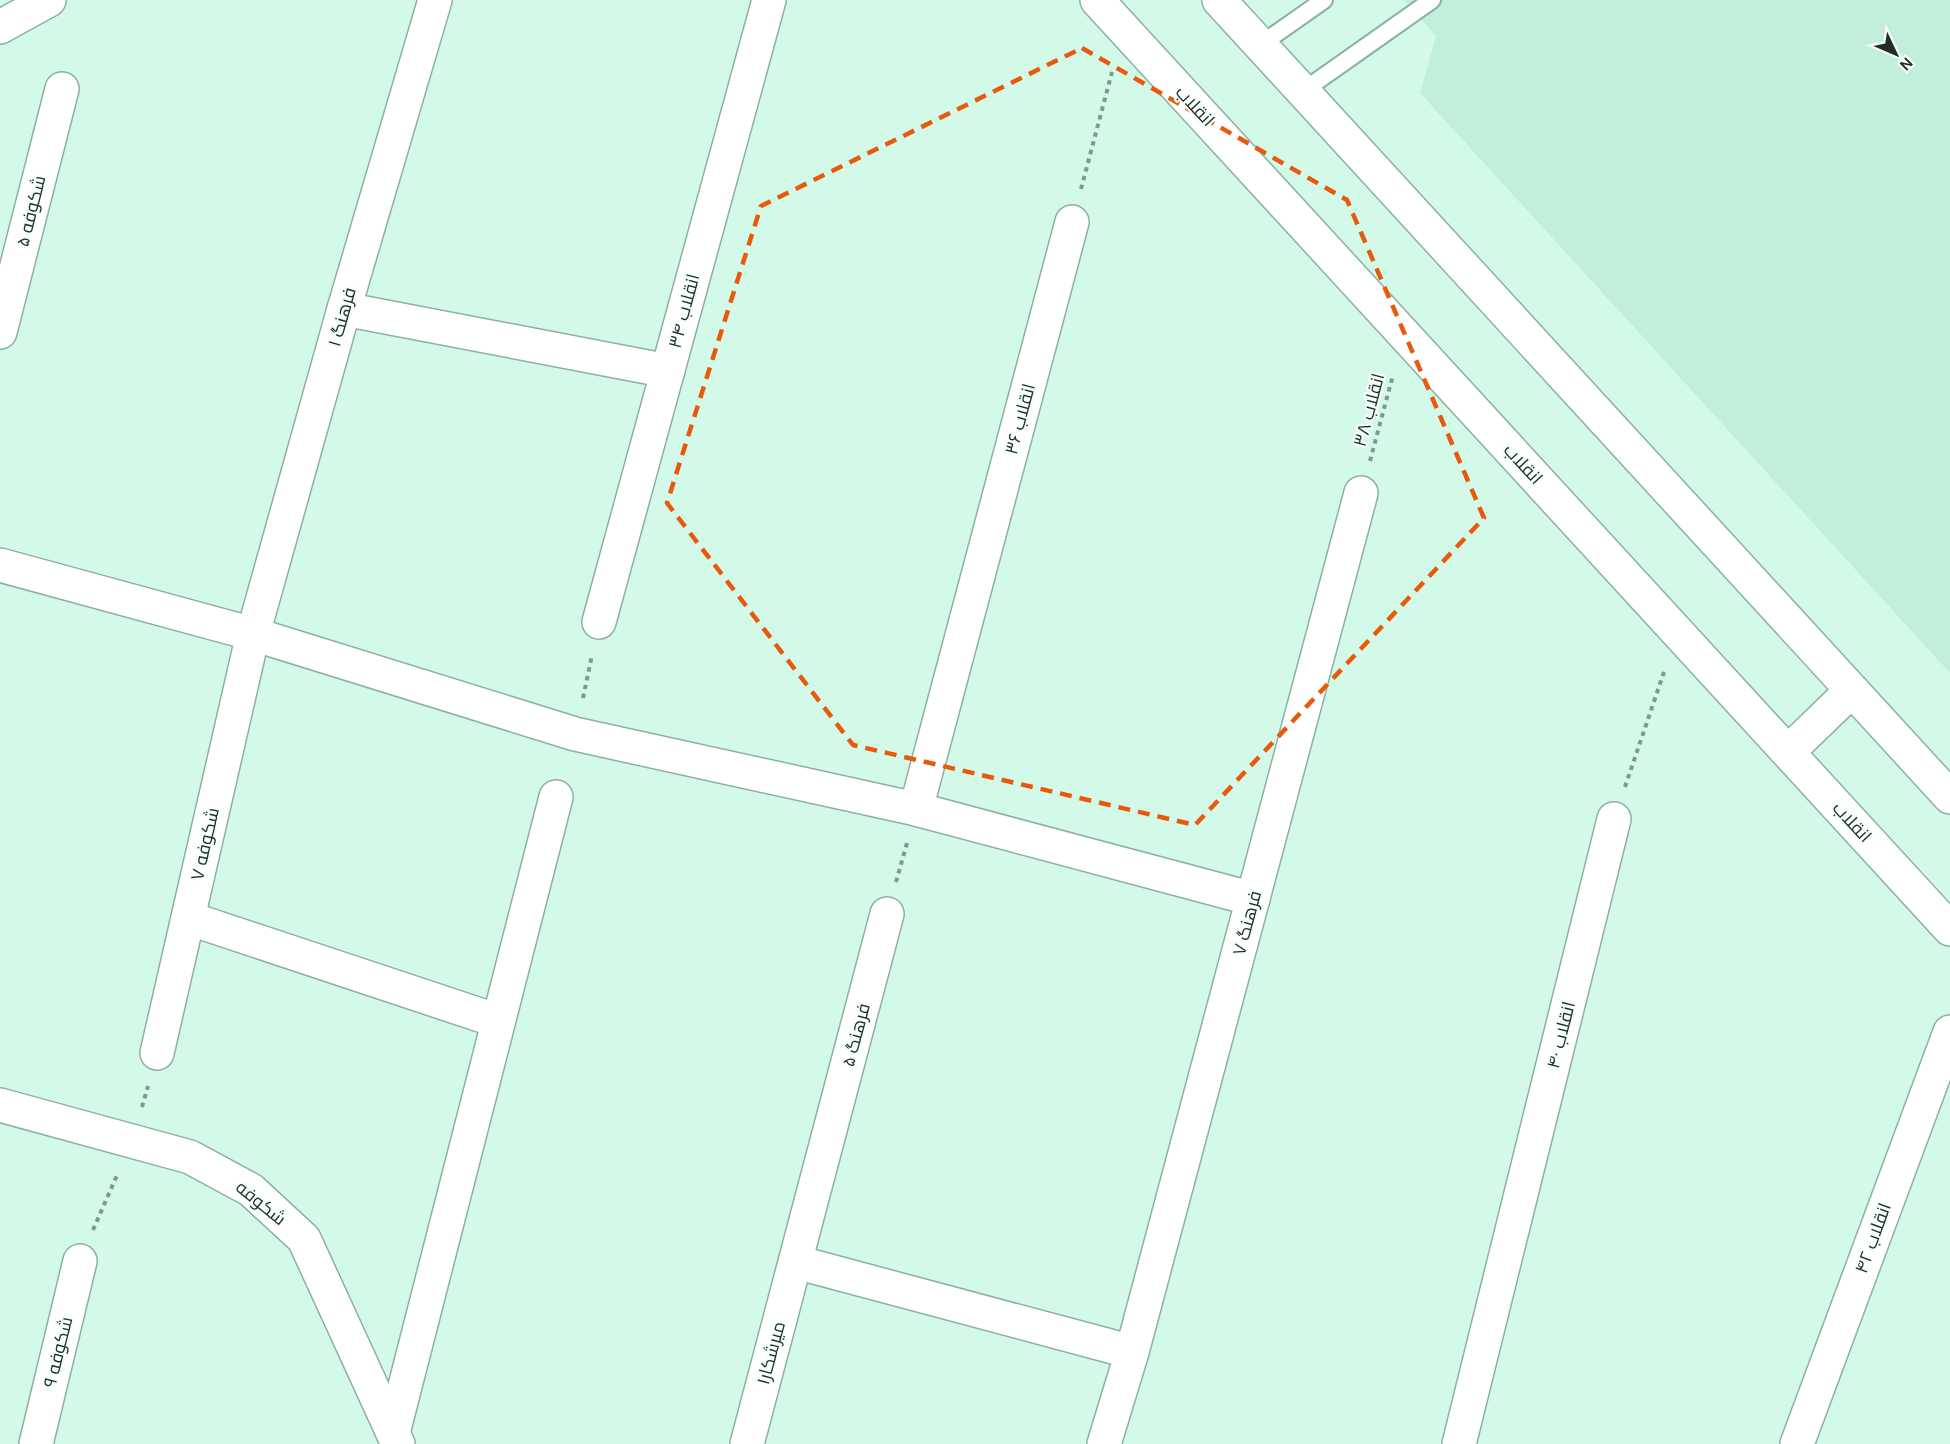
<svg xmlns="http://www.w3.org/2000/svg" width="1950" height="1444" viewBox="0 0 1950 1444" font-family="Karla,Cairo,sans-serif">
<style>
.built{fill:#c1efdb}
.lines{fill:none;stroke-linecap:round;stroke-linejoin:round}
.service-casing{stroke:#8cb1a2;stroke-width:20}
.minor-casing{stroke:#8cb1a2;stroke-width:36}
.tertiary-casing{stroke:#8cb1a2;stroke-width:36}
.secondary-casing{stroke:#8cb1a2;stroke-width:36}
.path{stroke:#7e998e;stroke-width:4;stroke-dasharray:4.5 4.5;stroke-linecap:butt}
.service{stroke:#fff;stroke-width:16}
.minor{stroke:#fff;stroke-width:33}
.tertiary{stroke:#fff;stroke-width:33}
.secondary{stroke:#fff;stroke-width:33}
.marked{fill:none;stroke:#e8590c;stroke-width:4.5;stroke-dasharray:12 8;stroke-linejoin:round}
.labels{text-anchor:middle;stroke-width:4.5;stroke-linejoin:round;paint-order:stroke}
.street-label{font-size:18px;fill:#202e28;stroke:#f6fefb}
</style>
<rect width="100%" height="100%" fill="#d3f9e9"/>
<path class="built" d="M1404,0H1950V673L1420,93L1436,36Z"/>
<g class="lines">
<g class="service-casing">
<g id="service">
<path d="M1260,45L1324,0"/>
<path d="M1303,91L1432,0"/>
</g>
</g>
<g class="minor-casing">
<g id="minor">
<path d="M344,309L668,371"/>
<path d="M0,332L62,89"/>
<path d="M0,565L253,634L575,734L916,809L1253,899"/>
<path d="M599,622L769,0"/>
<path d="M916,809L1072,222"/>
<path d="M188,918L498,1021"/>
<path d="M157,1053L253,634L344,309L435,0"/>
<path d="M796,1262L1132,1352"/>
<path d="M393,1433L556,797"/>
<path d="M36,1444L80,1261"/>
<path d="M747,1444L887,914"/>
<path d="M1104,1444L1132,1352L1361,493"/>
<path d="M1459,1444L1614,819"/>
<path d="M1797,1444L1950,1032"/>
</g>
</g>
<g class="tertiary-casing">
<path id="tertiary" d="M0,1105L190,1157L251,1190L304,1239L398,1444"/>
</g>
<g class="secondary-casing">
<g id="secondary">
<path d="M1097,0L1950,929"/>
<path d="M1219,0L1950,797"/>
<path d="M0,27L49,0"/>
<path d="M1788,752L1851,691"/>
</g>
</g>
<g class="path">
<path d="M1081,189L1112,72"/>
<path d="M1370,461L1393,375"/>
<path d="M583,698L592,655"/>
<path d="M1625,787L1664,672"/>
<path d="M896,882L907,843"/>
<path d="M142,1107L148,1086"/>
<path d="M93,1230L118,1173"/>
</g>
<use href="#service" class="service"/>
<use href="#minor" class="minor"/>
<use href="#tertiary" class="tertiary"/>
<use href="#secondary" class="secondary"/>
</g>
<path class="marked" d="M1082,48L1347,200L1484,518L1195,825L853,745L667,503L761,206Z"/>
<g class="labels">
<g class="street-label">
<text transform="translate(1195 106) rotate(47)" y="6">انقلاب</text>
<text transform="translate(31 211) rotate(-76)" y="6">شکوفه ۵</text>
<text transform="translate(684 311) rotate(-75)" y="6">انقلاب ۳۴</text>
<text transform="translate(342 317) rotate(-74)" y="6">فرهنگ ۱</text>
<text transform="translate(1369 410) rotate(-75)" y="6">انقلاب ۳۸</text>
<text transform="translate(1020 419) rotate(-75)" y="6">انقلاب ۳۶</text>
<text transform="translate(1523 464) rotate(47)" y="6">انقلاب</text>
<text transform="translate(1852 822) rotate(47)" y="6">انقلاب</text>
<text transform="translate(205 844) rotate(-77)" y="6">شکوفه ۷</text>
<text transform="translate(1247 923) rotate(-75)" y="6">فرهنگ ۷</text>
<text transform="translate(856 1035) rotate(-75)" y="6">فرهنگ ۵</text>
<text transform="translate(1561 1035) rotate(-76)" y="6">انقلاب ۴۰</text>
<text transform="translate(261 1203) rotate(39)" y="6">شکوفه</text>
<text transform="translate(1873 1238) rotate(-70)" y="6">انقلاب ۴۲</text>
<text transform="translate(58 1352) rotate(-76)" y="6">شکوفه ۹</text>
<text transform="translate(771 1353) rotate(-75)" y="6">میرشکار۱</text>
</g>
</g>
<g transform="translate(1896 54) rotate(134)" stroke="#f6fefb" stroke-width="4.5" paint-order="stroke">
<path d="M0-4.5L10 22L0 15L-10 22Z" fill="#202e28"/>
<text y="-9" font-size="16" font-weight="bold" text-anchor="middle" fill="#202e28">N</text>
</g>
</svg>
